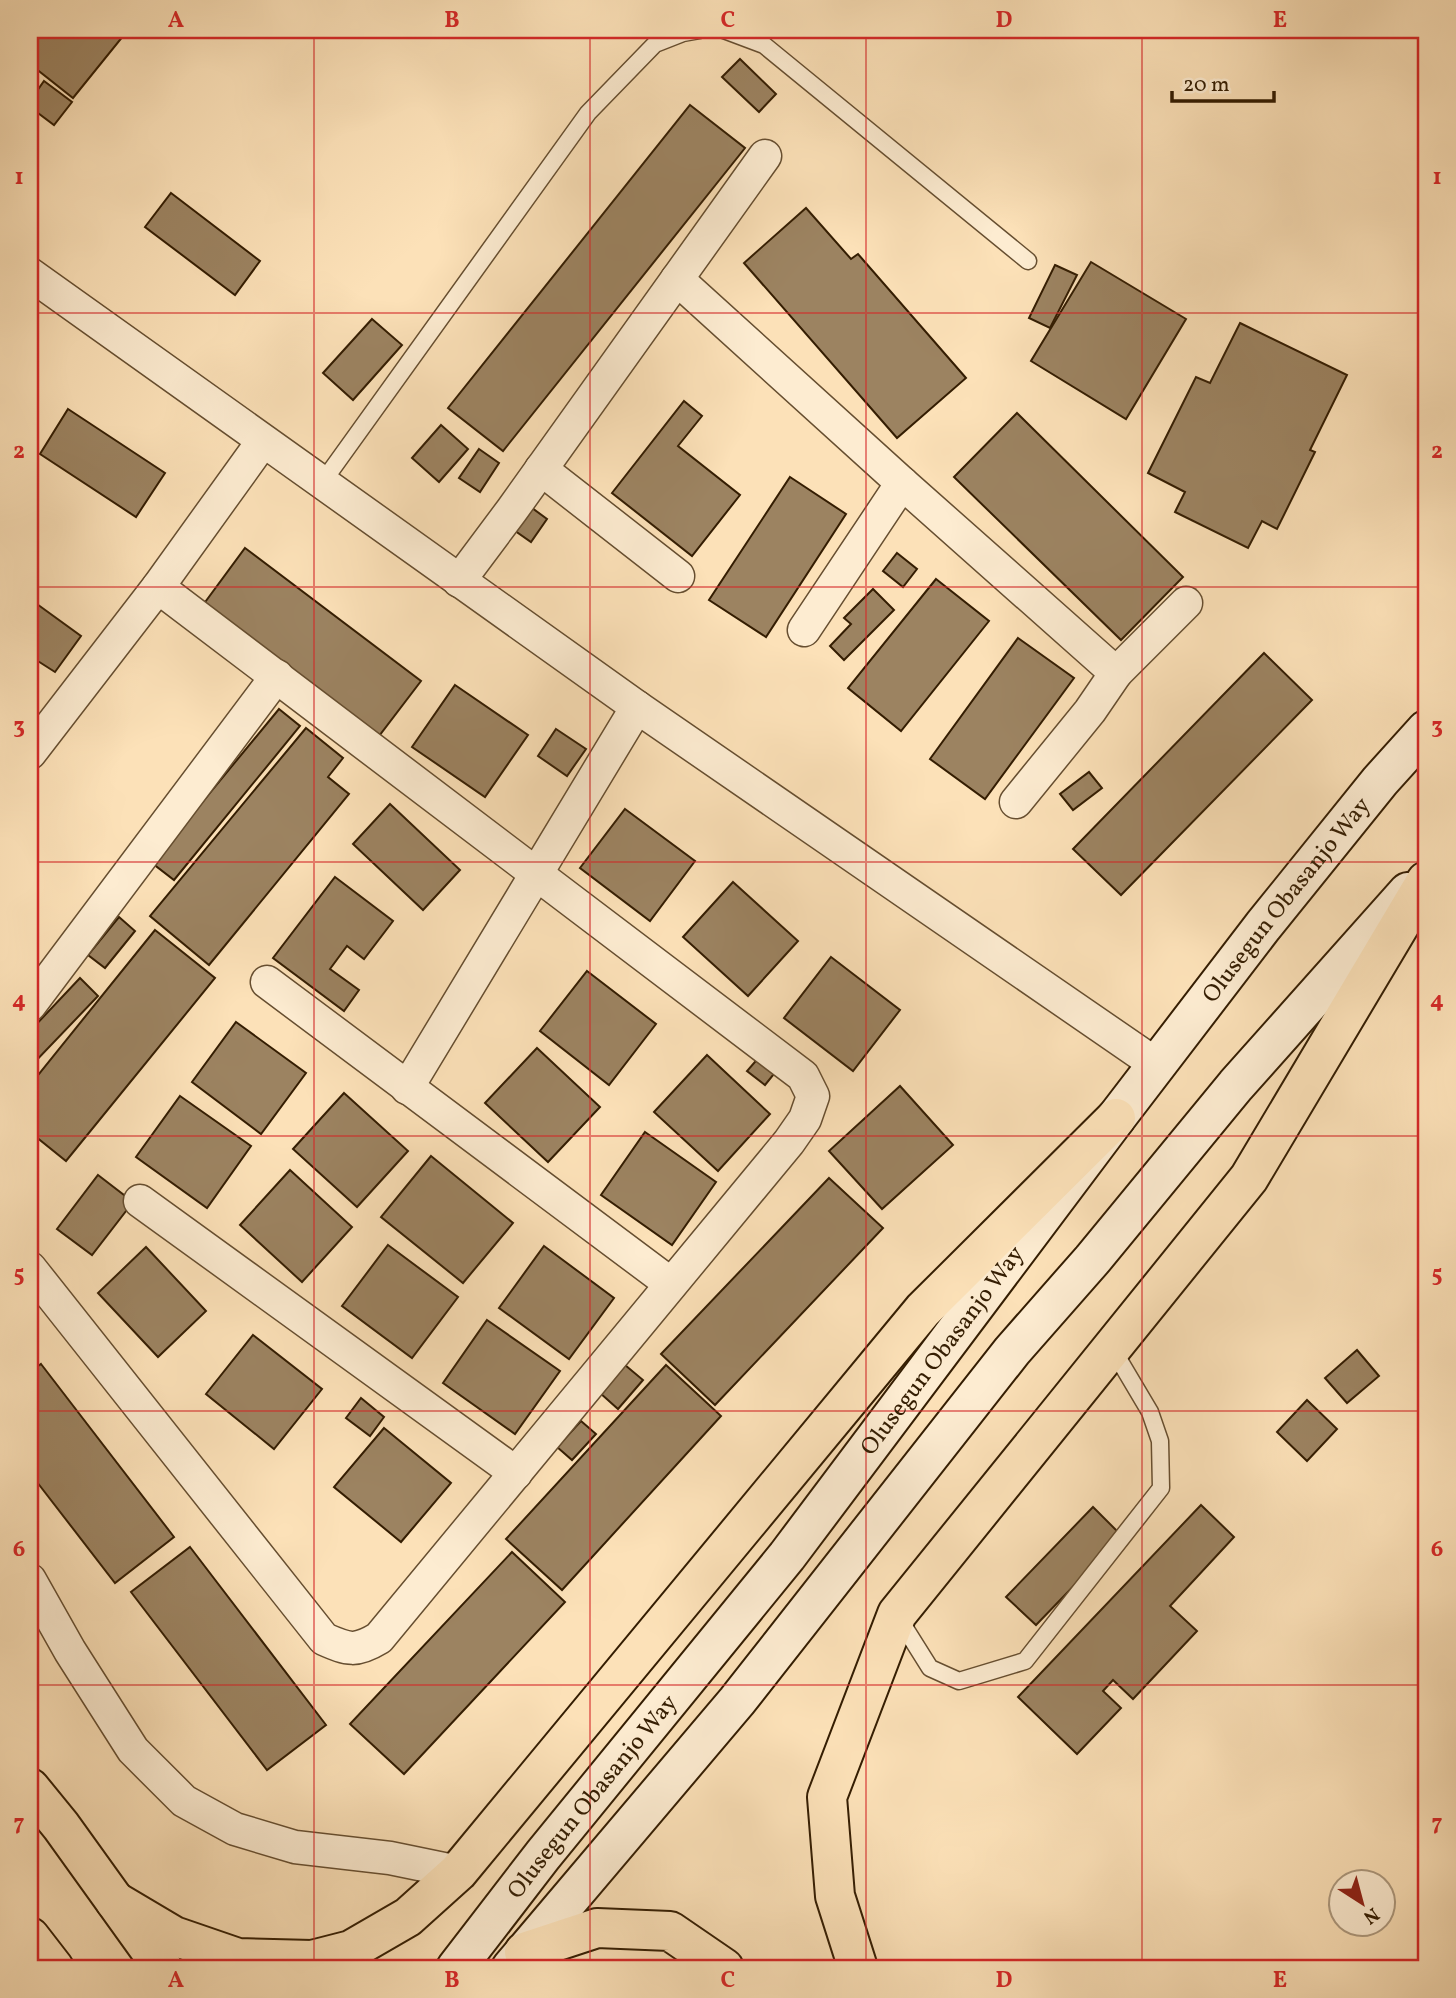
<svg xmlns="http://www.w3.org/2000/svg" width="1456" height="1998" viewBox="0 0 1456 1998" font-family="Vollkorn,serif">
<style>
.building{fill:#9c8361;stroke:#341d02;stroke-width:2}
.lines{fill:none;stroke-linecap:round;stroke-linejoin:round}
.service-casing{stroke:#664e30;stroke-width:19}
.minor-casing{stroke:#664e30;stroke-width:35}
.secondary-casing{stroke:#341d02;stroke-width:42}
.trunk-casing{stroke:#341d02;stroke-width:42}
.motorway-casing{stroke:#341d02;stroke-width:42}
.service{stroke:#fdecd1;stroke-width:16}
.minor{stroke:#fdecd1;stroke-width:32}
.secondary{stroke:#fdecd1;stroke-width:38}
.trunk{stroke:#fce1b8;stroke-width:38}
.motorway{stroke:#fce1b8;stroke-width:38}
.grid{fill:none;stroke:#d62828;stroke-width:2;stroke-opacity:0.55}
.labels{text-anchor:middle;stroke-width:5;stroke-linejoin:round;paint-order:stroke}
.street-label{font-size:24px;fill:#341d02;stroke:#fdecd1}
.neatline{fill:none;stroke:#d62828;stroke-width:2.5}
.grid-label{font-size:23px;text-anchor:middle;font-weight:bold;fill:#d62828}
</style>
<rect width="100%" height="100%" fill="#fce1b8"/>
<filter id="stains"><feTurbulence type="fractalNoise" baseFrequency=".00286" numOctaves="4"/><feColorMatrix values="0 0 0 0 .2 0 0 0 0 .09 0 0 0 0 .02 0 0 0 .5 -.17"/></filter>
<radialGradient id="worn" r=".72"><stop offset=".6" stop-color="#630" stop-opacity="0"/><stop offset="1" stop-color="#630" stop-opacity=".3"/></radialGradient>
<g class="building">
<path d="M37,30H128L73,98L30,64V39Z"/>
<path d="M740,59L776,94L759,112L722,77Z"/>
<path d="M44,81L72,102L54,125L30,107V101Z"/>
<path d="M690,105L745,148L503,451L448,408Z"/>
<path d="M171,193L260,261L235,295L145,227Z"/>
<path d="M806,208L851,259L858,254L966,378L897,438L744,263Z"/>
<path d="M1091,262L1186,319L1126,419L1031,361Z"/>
<path d="M1055,265L1077,275L1050,328L1029,318Z"/>
<path d="M372,319L402,345L353,400L323,373Z"/>
<path d="M1240,323L1347,375L1310,450L1315,452L1277,529L1262,521L1248,548L1175,512L1185,492L1148,473L1196,377L1210,383Z"/>
<path d="M684,401L702,416L678,446L740,495L692,556L612,493Z"/>
<path d="M68,409L165,473L136,517L40,454Z"/>
<path d="M1017,413L1183,577L1121,640L954,477Z"/>
<path d="M441,425L468,449L439,482L412,458Z"/>
<path d="M479,449L499,463L480,492L459,478Z"/>
<path d="M790,477L846,514L766,637L709,600Z"/>
<path d="M528,505L547,519L531,542L511,528Z"/>
<path d="M245,548L421,681L379,736L203,605Z"/>
<path d="M897,553L917,569L903,587L883,571Z"/>
<path d="M936,579L989,621L901,731L848,688Z"/>
<path d="M873,589L894,610L844,660L830,646L851,624L844,618Z"/>
<path d="M30,599L81,636L55,672L30,656Z"/>
<path d="M1018,638L1074,678L985,799L930,759Z"/>
<path d="M1264,653L1312,700L1121,895L1073,849Z"/>
<path d="M455,685L528,735L485,797L412,747Z"/>
<path d="M279,709L300,726L174,880L152,863Z"/>
<path d="M306,728L343,758L328,777L349,794L209,965L150,916Z"/>
<path d="M556,729L586,749L567,776L538,756Z"/>
<path d="M1089,772L1102,788L1073,810L1060,794Z"/>
<path d="M390,804L460,870L423,910L353,844Z"/>
<path d="M625,809L695,861L650,921L580,868Z"/>
<path d="M335,877L393,921L364,959L347,946L330,969L359,990L344,1011L273,958Z"/>
<path d="M733,882L798,941L748,996L683,937Z"/>
<path d="M119,917L135,931L105,968L88,955Z"/>
<path d="M155,930L215,978L66,1161L30,1132V1085Z"/>
<path d="M831,957L900,1010L853,1071L784,1018Z"/>
<path d="M587,971L656,1024L609,1085L540,1031Z"/>
<path d="M80,978L98,996L30,1067V1031Z"/>
<path d="M236,1022L306,1073L261,1134L192,1082Z"/>
<path d="M537,1048L600,1107L548,1162L485,1103Z"/>
<path d="M707,1055L770,1114L718,1171L654,1112Z"/>
<path d="M761,1055L778,1069L765,1085L747,1071Z"/>
<path d="M900,1086L953,1145L882,1209L829,1151Z"/>
<path d="M344,1093L408,1151L357,1207L293,1149Z"/>
<path d="M180,1096L251,1146L207,1208L136,1157Z"/>
<path d="M645,1132L716,1182L672,1245L601,1195Z"/>
<path d="M431,1156L513,1223L463,1283L381,1217Z"/>
<path d="M290,1170L352,1227L302,1282L240,1225Z"/>
<path d="M98,1175L133,1202L92,1255L57,1229Z"/>
<path d="M829,1178L883,1228L715,1405L661,1354Z"/>
<path d="M388,1245L458,1297L412,1358L342,1306Z"/>
<path d="M544,1246L614,1298L569,1359L499,1308Z"/>
<path d="M146,1247L206,1311L158,1357L98,1293Z"/>
<path d="M487,1320L560,1371L515,1434L443,1383Z"/>
<path d="M253,1335L322,1389L274,1449L206,1394Z"/>
<path d="M1357,1350L1379,1376L1347,1403L1325,1378Z"/>
<path d="M41,1364L174,1537L115,1583L30,1473V1372Z"/>
<path d="M625,1365L643,1380L618,1409L600,1393Z"/>
<path d="M666,1365L721,1416L562,1590L506,1539Z"/>
<path d="M361,1398L384,1417L370,1436L346,1418Z"/>
<path d="M1307,1400L1337,1429L1307,1461L1277,1432Z"/>
<path d="M581,1421L596,1434L572,1460L557,1447Z"/>
<path d="M384,1428L451,1483L401,1542L334,1487Z"/>
<path d="M1201,1505L1234,1537L1170,1606L1197,1631L1133,1699L1113,1680L1103,1691L1121,1708L1077,1754L1018,1697Z"/>
<path d="M1093,1507L1122,1536L1036,1625L1006,1597Z"/>
<path d="M190,1547L326,1725L267,1770L131,1592Z"/>
<path d="M512,1552L565,1602L404,1774L350,1724Z"/>
</g>
<g class="lines">
<g class="service-casing">
<g id="service">
<path d="M724,30L764,45L1028,261"/>
<path d="M322,483L588,113L655,44L683,33L700,30"/>
<path d="M898,1617L930,1668L959,1681L1025,1661L1161,1488L1160,1441L1150,1412L1112,1348"/>
</g>
</g>
<g class="minor-casing">
<g id="minor">
<path d="M30,274L637,707L1157,1065"/>
<path d="M677,279L902,483L1116,673L1090,711L1016,802"/>
<path d="M541,469L678,576"/>
<path d="M459,581L512,510L765,156"/>
<path d="M804,630L902,483"/>
<path d="M1116,673L1186,603"/>
<path d="M30,753L158,587L263,441"/>
<path d="M267,982L671,1284"/>
<path d="M30,1005L277,676"/>
<path d="M407,1088L637,707"/>
<path d="M140,1201L516,1473"/>
<path d="M30,1268L324,1639C349,1650 356,1652 379,1638L789,1142L805,1119L813,1096L803,1076L158,587"/>
<path d="M30,1580L70,1651L133,1750L184,1801L235,1829L295,1847L390,1858L458,1872"/>
</g>
</g>
<g class="secondary-casing">
<g id="secondary">
<path id="s1" d="M456,1968L543,1855L787,1556L1116,1118L1263,926L1380,781L1426,730"/>
<path d="M511,1968L737,1701L1012,1351L1092,1260L1236,1085L1408,892"/>
</g>
</g>
<g class="trunk-casing">
<g id="trunk">
<path d="M30,1788L61,1826L163,1968"/>
<path d="M115,1901L174,1936L238,1958L312,1960L351,1950L408,1917L458,1872L923,1310L1116,1118"/>
<path d="M524,1952L597,1928L670,1931L724,1968"/>
<path d="M858,1968L835,1896L827,1797L897,1614L1249,1178L1426,881"/>
</g>
</g>
<g class="motorway-casing">
<path id="motorway" d="M30,1937L54,1968"/>
</g>
<use href="#service" class="service"/>
<use href="#minor" class="minor"/>
<use href="#secondary" class="secondary"/>
<use href="#trunk" class="trunk"/>
<use href="#motorway" class="motorway"/>
</g>
<path class="grid" d="M314,30V1968M590,30V1968M866,30V1968M1142,30V1968M30,313H1426M30,587H1426M30,862H1426M30,1136H1426M30,1411H1426M30,1685H1426"/>
<g class="labels">
<g class="street-label">
<text dy="8" stroke="none"><textPath href="#s1" startOffset="1353">Olusegun Obasanjo Way</textPath></text>
<text dy="8" stroke="none"><textPath href="#s1" startOffset="786">Olusegun Obasanjo Way</textPath></text>
<text dy="8" stroke="none"><textPath href="#s1" startOffset="219">Olusegun Obasanjo Way</textPath></text>
</g>
</g>
<rect width="1456" height="1998" fill="none" stroke="#fce1b8" stroke-width="77"/>
<g transform="translate(1362 1903) rotate(144)"><circle r="33" fill="#fdecd1" stroke="#ad997e" stroke-width="2"/>
<path d="M0-5L12 26L0 18L-12 26Z" fill="#8f2418"/>
<text y="-10" font-size="19" font-weight="bold" text-anchor="middle" fill="#341d02">N</text>
</g>
<path d="M1172 91v10h102v-10" fill="none" stroke="#341d02" stroke-width="3.5"/>
<text x="1183" y="91" font-size="21" fill="#341d02" stroke="#fdecd1" stroke-width="5" paint-order="stroke">20 m</text>
<rect x="38" y="38" width="1380" height="1922" class="neatline"/>
<g class="grid-label">
<text x="176" y="27">A</text>
<text x="452" y="27">B</text>
<text x="728" y="27">C</text>
<text x="1004" y="27">D</text>
<text x="1280" y="27">E</text>
<text x="19" y="184">1</text>
<text x="1437" y="184">1</text>
<text x="19" y="458">2</text>
<text x="1437" y="458">2</text>
<text x="19" y="733">3</text>
<text x="1437" y="733">3</text>
<text x="19" y="1007">4</text>
<text x="1437" y="1007">4</text>
<text x="19" y="1281">5</text>
<text x="1437" y="1281">5</text>
<text x="19" y="1556">6</text>
<text x="1437" y="1556">6</text>
<text x="19" y="1830">7</text>
<text x="1437" y="1830">7</text>
<text x="176" y="1987">A</text>
<text x="452" y="1987">B</text>
<text x="728" y="1987">C</text>
<text x="1004" y="1987">D</text>
<text x="1280" y="1987">E</text>
</g>
<rect width="100%" height="100%" filter="url(#stains)"/>
<rect width="100%" height="100%" fill="url(#worn)"/>
</svg>
